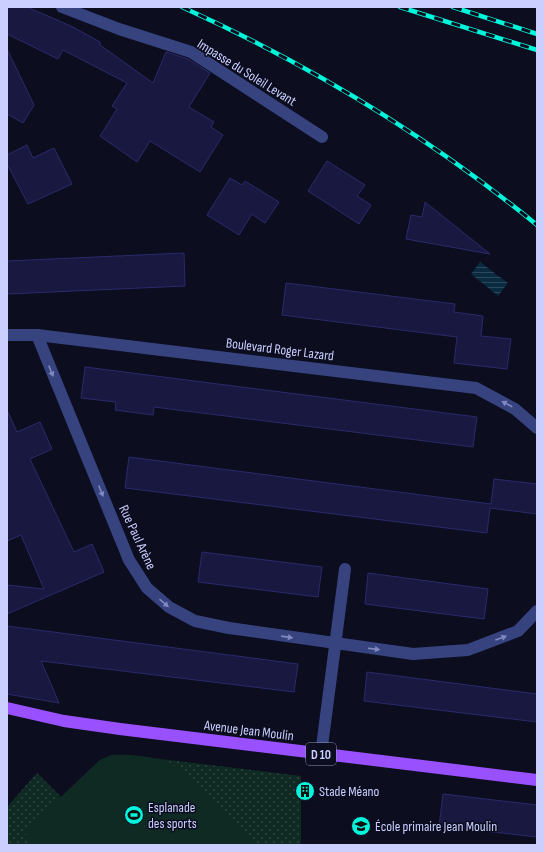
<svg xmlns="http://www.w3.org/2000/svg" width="544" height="852" viewBox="0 0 544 852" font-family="'Sofia Sans Condensed',sans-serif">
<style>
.grass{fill:url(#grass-dots)}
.pitch{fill:#0f2923}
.water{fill:url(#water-rules)}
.building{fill:#181840;stroke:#2a2b6c}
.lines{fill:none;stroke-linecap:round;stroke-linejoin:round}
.minor{stroke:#36437f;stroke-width:12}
.major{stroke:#9951ff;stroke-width:12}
.rail-casing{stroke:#00f5da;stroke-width:4.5}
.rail{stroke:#0c0d1f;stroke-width:3;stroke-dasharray:9;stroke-linecap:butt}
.oneway{fill:#8089bf}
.labels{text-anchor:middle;stroke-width:3;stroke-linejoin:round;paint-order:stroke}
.shield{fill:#0c0d1f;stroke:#9195bc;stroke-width:1}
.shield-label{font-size:13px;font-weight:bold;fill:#cacfff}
.street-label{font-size:14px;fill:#cacfff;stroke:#0c0d1f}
.poi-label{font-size:14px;fill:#cacfff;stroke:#0c0d1f;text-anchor:start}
</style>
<defs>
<pattern id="grass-dots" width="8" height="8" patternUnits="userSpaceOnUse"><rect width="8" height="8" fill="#0f2923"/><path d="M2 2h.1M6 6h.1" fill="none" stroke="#314744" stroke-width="1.8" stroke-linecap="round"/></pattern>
<pattern id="water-rules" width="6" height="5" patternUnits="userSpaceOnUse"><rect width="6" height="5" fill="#0a2a40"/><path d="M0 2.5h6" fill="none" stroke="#2c485d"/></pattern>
</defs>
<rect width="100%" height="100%" fill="#0c0d1f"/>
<path class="grass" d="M112,755H128L301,776V845H7V807L37,773L61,797L100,760Z"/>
<path class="pitch" d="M112,755C137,754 163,757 185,772L255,845H35L24,832L100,760Z"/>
<path class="water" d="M480,262L508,283L498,296L471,274Z"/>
<g class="building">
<path d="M7,7H27L73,27L100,42V45L153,83L166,52L188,59L210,73L189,107L214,122L211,127L223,135L200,172L150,141L137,162L100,136L117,109L112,106L127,83L63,50L58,59L7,34Z"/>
<path d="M7,49L34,105L23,123L7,114Z"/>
<path d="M27,145L33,158L54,148L72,184L28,204L7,164V155Z"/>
<path d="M327,161L365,185L357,196L371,205L359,224L308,191Z"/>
<path d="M230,178L242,185L245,181L279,202L265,223L252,214L239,235L207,215Z"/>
<path d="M425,202L490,254L406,239L411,215L422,217Z"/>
<path d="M184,253L185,286L7,294V261Z"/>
<path d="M286,283L455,304L454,312L483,316L481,336L511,339L507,369L454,363L457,337L282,315Z"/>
<path d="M85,367L477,417L473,447L154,407L153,415L115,410L116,402L81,398Z"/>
<path d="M7,410L17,432L40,422L52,449L30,459L74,552L92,544L104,572L7,614V585L44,589L21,535L7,541Z"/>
<path d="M129,457L491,504L494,479L537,484V514L490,508L487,533L125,488Z"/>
<path d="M202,552L322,567L318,597L198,582Z"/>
<path d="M368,573L488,589L484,619L365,604Z"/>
<path d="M7,626L298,664L294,692L41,661L59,703L7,694Z"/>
<path d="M367,672L537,694V722L364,701Z"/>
<path d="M443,794L537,805V837L439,826Z"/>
</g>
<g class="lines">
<g class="minor">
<path d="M62,7L119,29L191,52L322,137"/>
<path d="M7,335H37L476,388L515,409L537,428"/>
<path d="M37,335L129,560L147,588L169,607L195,621L229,628L413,654L468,650L518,631L537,611"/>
<path d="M321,754L345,569"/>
</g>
<path class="major" d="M7,708L64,721L120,729L537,780"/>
<g class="rail-casing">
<g id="rail">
<path d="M182,7C308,64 429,137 537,225"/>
<path d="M400,7L537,50"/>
<path d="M453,7L537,34"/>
</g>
</g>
<use href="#rail" class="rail"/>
</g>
<defs><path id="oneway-solid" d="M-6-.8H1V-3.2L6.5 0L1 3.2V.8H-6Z"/></defs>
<g class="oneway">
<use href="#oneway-solid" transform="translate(51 371) rotate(68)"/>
<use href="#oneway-solid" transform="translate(507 404) rotate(-152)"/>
<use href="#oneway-solid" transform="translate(101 491) rotate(68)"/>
<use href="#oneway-solid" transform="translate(164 603) rotate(41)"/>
<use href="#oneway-solid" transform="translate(287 637) rotate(8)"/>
<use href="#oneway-solid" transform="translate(501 638) rotate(-20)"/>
<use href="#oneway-solid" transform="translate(374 649) rotate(7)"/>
</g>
<defs>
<g id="building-disc" transform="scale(1)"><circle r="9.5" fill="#00f5da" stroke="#0c0d1f"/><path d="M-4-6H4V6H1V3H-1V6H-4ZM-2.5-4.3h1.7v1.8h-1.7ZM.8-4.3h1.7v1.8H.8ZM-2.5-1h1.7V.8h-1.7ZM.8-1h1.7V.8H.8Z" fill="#111"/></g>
<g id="stadium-disc" transform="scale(1)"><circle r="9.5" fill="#00f5da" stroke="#0c0d1f"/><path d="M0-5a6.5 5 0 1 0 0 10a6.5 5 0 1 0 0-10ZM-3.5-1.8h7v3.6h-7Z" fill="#111"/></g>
<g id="school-disc" transform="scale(1)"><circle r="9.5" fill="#00f5da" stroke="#0c0d1f"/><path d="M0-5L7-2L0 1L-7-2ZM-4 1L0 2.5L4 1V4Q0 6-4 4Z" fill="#111"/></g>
</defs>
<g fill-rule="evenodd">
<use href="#building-disc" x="305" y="791"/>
<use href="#stadium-disc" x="134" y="815"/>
<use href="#school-disc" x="361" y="826"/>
</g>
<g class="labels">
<rect class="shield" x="306" y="743" width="30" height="22" rx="3"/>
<g class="shield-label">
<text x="321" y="759">D 10</text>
</g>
<g class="street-label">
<text transform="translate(247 72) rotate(32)" y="5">Impasse du Soleil Levant</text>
<text transform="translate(280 349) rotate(7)" y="5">Boulevard Roger Lazard</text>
<text transform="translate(138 537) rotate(65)" y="5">Rue Paul Arène</text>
<text transform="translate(249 730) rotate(7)" y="5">Avenue Jean Moulin</text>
</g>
<g class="poi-label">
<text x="319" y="796">Stade Méano</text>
<text x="148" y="812">Esplanade<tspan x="148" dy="16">des sports</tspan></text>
<text x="375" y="831">École primaire Jean Moulin</text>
</g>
</g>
<rect width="544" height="852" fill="none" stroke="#cacfff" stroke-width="16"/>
</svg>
